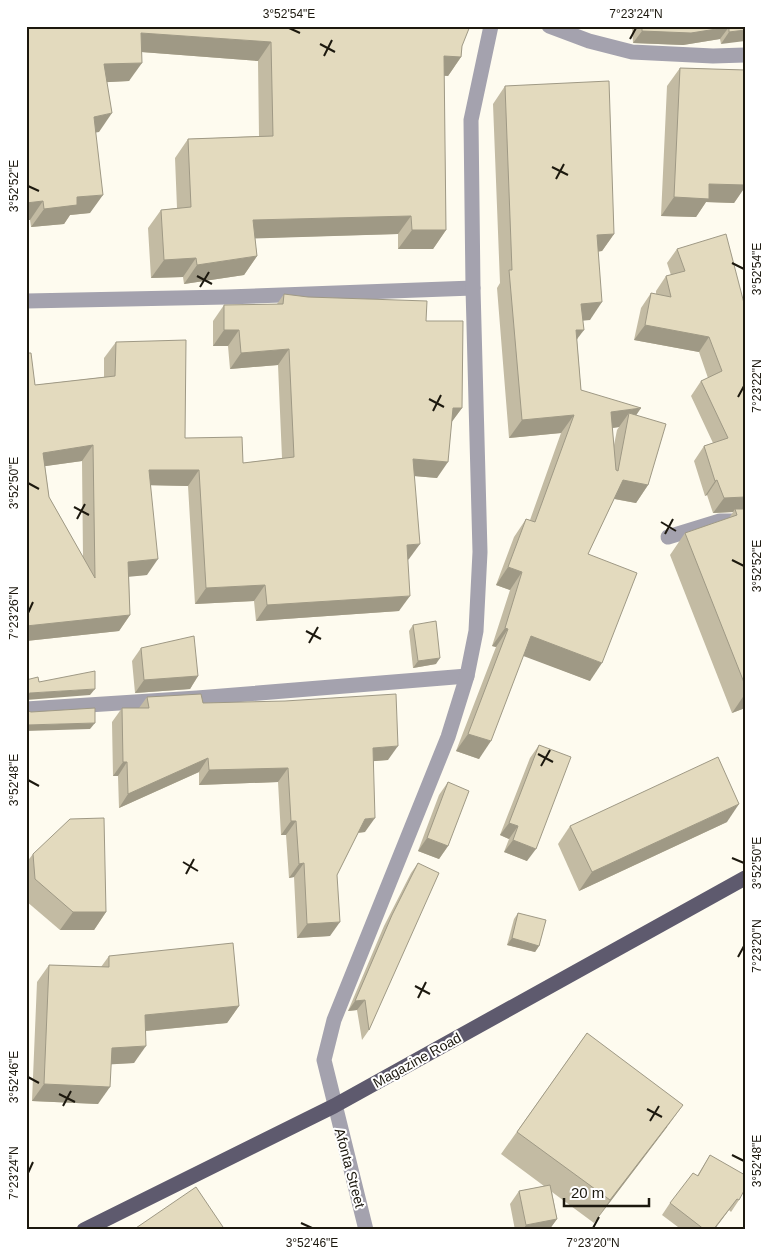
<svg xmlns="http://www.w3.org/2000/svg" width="771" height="1256" viewBox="0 0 771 1256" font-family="Helvetica,sans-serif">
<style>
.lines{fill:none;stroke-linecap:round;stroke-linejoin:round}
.minor{stroke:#a4a2ae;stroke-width:15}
.major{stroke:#5e5a6e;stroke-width:15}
.wall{fill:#c3bba3;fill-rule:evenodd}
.shaded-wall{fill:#9f9985}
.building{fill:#e3dabe;stroke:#9f9985;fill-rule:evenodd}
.ticks{fill:none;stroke:#1c180e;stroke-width:2}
.labels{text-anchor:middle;stroke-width:4;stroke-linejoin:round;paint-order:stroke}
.street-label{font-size:14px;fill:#1c180e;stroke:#fff}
.neatline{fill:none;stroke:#1c180e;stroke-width:2}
.ticks-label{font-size:12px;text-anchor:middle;fill:#1c180e}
</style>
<rect width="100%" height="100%" fill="#fefbef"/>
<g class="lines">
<g class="minor">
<path d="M549,26L589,41L632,52L713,56L745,55"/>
<path d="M26,301L227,297L473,288"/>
<path d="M668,537L720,521H745"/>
<path d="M26,709L197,698L467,676"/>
<path d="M366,1230L324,1060L334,1020L448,737L467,676L476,631L480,552L473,288L471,120L491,26"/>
</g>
<path class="major" d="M84,1230L334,1106L745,878"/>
</g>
<g class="wall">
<path d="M26,26L462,46L461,57L448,76H444L446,230L433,249H398V234L255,238L257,256L244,275L184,284L183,277L151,278L148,228L161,210L177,208L175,158L188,139L259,136L258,61L142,52L129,81L107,82L99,132H96L90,213L70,215L64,224L31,227L30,220H26Z"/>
<path d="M632,26H745L721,44L720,39L683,45L633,43Z"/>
<path d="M680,68L745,70V187L734,203L706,202L696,217L661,216L667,86Z"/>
<path d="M505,86L614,234L602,251L598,252L590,320H583L577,340L581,390L636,415L648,485L636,503L614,499L588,554L590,681L523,655L479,759L456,751L496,647L492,646L510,590L496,585L514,537L526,519L530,520L561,433L509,438L497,288L500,283L493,104ZM619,427L617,430L614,445L612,428Z"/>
<path d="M677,249L745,307V708L732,713L670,555L685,533L729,518L733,512L713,513L707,495L705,496L694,461L704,446L713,443L691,396L701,381L708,378L699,352L634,340L641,308L651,293L656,294V291L666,276L671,275L667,263Z"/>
<path d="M284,294L426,321L462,408L452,421L437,478L415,476L409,559L408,560L399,611L256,621L254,601L195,604L188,486L151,485L147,575L129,576L130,615L119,631L26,641V353L35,385L104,377V358L116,342L185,438L243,463L282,458L278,365L230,369L228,346H213V321L224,305L277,304ZM82,461L83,557L49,497L45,466Z"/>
<path d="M413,625L436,664L413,668L409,631Z"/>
<path d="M141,648L198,676L190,689L135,693L132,661Z"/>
<path d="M147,697L203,703L388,760L373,761L365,832L358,833L337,875L330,936L297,938L294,877L289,878L286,835H281L278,782L199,785V772L119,808L118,776H113L112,722L122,708H139Z"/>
<path d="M539,745L527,861L504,852L509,839L500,835L530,758Z"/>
<path d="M448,782V846L439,859L418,851L439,795Z"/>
<path d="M727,822L579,891L558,844L570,826Z"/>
<path d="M33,854L106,912L94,930H60L26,901V863Z"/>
<path d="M418,863L369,1030L362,1040L357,1010L348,1011L384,926L411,873Z"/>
<path d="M518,913L539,946L535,952L507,945L514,919Z"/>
<path d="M109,956L239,1006L227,1023L146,1031L134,1063L111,1064L98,1104L32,1101L37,982L49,965L101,967Z"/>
<path d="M587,1033L667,1127L594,1223L552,1192L557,1219L549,1230H515L510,1204L519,1191L544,1186L501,1154Z"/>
<path d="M710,1155L739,1200L731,1212L729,1210L714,1230H682L662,1215L670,1203L697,1176Z"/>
</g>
<g class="shaded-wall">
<path d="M729,27L720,39L683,45L633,43L642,31Z"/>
<path d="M745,30V41L721,44L729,32Z"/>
<path d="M141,33L271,42L258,61L128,51Z"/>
<path d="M444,56L461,57L448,76L431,74Z"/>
<path d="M142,63L129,81L91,83L104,64Z"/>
<path d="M112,113L99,132L81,135L94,117Z"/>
<path d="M709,184L745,185V187L734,203L706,202L696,217L661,216L674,197Z"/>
<path d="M103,195L90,213L70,215L64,224L31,227L44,209L77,197Z"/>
<path d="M43,201L30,220H26V203Z"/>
<path d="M411,216L398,234L240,239L253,220Z"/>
<path d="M412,230H446L433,249H398Z"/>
<path d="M614,234L602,251L584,252L597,235Z"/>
<path d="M257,256L244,275L184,284L197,265Z"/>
<path d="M196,258L183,277L151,278L164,260Z"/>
<path d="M602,302L590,320L569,322L581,304Z"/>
<path d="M645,325L709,337L699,352L634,340Z"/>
<path d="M224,330H239L228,346H213Z"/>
<path d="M576,330H584L571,347Z"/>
<path d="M289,349L278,365L230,369L241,353Z"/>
<path d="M453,408H462L451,423Z"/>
<path d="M641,408L629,426V413L619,427L599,430L611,412Z"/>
<path d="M574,415L561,433L509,438L522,420Z"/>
<path d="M93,445L82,461L32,468L43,453Z"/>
<path d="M413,459L448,462L437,478L402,475Z"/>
<path d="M149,470H199L188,486L138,485Z"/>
<path d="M623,480L648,485L636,503L610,498Z"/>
<path d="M717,480L707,495L705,496L715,481Z"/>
<path d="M745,497V512L735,509L733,512L713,513L724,498Z"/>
<path d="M420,544L409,559L396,561L407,545Z"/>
<path d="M158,559L147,575L117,578L128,562Z"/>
<path d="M508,567L522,572L510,590L496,585Z"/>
<path d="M265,585L254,601L195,604L206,588Z"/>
<path d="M410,596L399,611L256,621L267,605Z"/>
<path d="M130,615L119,631L26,641V626Z"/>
<path d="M505,628L508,629L496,647L492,646Z"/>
<path d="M531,636L602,663L590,681L518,654Z"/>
<path d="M440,658L436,664L413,668L418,661Z"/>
<path d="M198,676L190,689L135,693L144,680Z"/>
<path d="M95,689L90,695L26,700V695L30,693Z"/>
<path d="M745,694V708L732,713Z"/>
<path d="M95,723L90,729L26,731V725Z"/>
<path d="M468,734L491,741L479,759L456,751Z"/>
<path d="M398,746L388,760L363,762L373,748Z"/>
<path d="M208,758L199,772L119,808L128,794Z"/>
<path d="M123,762H127L118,776H113Z"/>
<path d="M288,768L278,782L199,785L209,770Z"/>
<path d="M739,804L727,822L579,891L592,872Z"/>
<path d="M375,818L365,832L355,833L365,819Z"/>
<path d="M291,821H296L286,835H281Z"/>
<path d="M509,823L518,826L509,839L500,835Z"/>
<path d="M427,838L448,846L439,859L418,851Z"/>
<path d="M513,840L536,849L527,861L504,852Z"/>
<path d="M304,863L294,877L289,878L299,864Z"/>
<path d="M73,912H106L94,930H60Z"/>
<path d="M340,922L330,936L297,938L307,924Z"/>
<path d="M512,938L539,946L535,952L507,945Z"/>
<path d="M365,1000L357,1010L348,1011L355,1001Z"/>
<path d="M239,1006L227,1023L133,1032L145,1015Z"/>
<path d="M146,1046L134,1063L100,1065L112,1048Z"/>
<path d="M44,1084L110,1087L98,1104L32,1101Z"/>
<path d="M683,1105L667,1127L594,1223L610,1200Z"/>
<path d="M737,1199L714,1230H713Z"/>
<path d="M557,1219L549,1230H523L526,1225Z"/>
</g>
<g class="building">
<path d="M26,26H470L462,46L461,57L444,56L446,230H412L411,216L253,220L257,256L197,265L196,258L164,260L161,210L191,207L188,139L273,136L271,42L141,33L142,63L104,64L112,113L94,117L103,195L77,197V205L44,209L43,201L26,203Z"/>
<path d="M642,26H745V30L729,32V27L691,33L642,31Z"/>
<path d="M680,68L745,70V185L709,184V199L674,197Z"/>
<path d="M609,81L614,234L597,235L602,302L581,304L584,330H576L581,390L641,408L611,412L616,470L618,471L629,413L666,424L648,485L623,480L588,554L637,573L602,663L531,636L491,741L468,734L508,629L505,628L522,572L508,567L526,519L535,522L574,415L522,420L509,270H512L505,86Z"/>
<path d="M726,234L745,307V497L724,498L717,480L715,481L704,446L728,438L701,381L722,371L709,337L645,325L651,293L671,297L666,276L685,271L677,249Z"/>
<path d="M284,294L308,297L427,301L426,321H463L462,408H453L448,462L413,459L420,544L407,545L410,596L267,605L265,585L206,588L199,470H149L158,559L128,562L130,615L26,626V353H31L35,385L115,376L116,342L186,340L185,438L242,437L243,463L294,457L289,349L241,353L239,330H224V305L283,304ZM93,445L95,578L49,497L43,453Z"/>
<path d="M735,509H745V685L685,533L737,515Z"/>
<path d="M436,621L440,658L418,661L413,625Z"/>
<path d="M194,636L198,676L144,680L141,648Z"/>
<path d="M95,671V689L30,693L26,695V680L38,677L39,682Z"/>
<path d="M201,694L203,703L285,701L396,694L398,746L373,748L375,818L365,819L337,875L340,922L307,924L304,863L299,864L296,821H291L288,768L209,770L208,758L128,794L127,762H123L122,708H149L147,697Z"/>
<path d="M95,708V723L26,725V710L31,712Z"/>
<path d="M539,745L571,757L536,849L513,840L518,826L509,823Z"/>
<path d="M718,757L739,804L592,872L570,826Z"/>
<path d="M448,782L469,791L448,846L427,838Z"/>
<path d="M104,818L106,912H73L35,879L33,854L70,819Z"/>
<path d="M418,863L439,873L369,1030L365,1000L355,1001L392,915Z"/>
<path d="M518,913L546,920L539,946L512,938Z"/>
<path d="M233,943L239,1006L145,1015L146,1046L112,1048L110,1087L44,1084L49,965L109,967V956Z"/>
<path d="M587,1033L683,1105L610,1200L517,1132Z"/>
<path d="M710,1155L745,1175V1189L739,1200L737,1199L713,1230H705L670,1203L693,1173L698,1176Z"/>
<path d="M550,1185L557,1219L526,1225L519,1191Z"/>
<path d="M196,1187L225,1230H133Z"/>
</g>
<path class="ticks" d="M289,28L300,33M630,39L636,28M320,44L335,52M324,56L332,40M552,167L568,175M556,179L564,164M28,186L39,191M732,263L744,269M197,276L212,284M200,287L209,272M738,397L744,386M429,399L444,407M433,411L441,395M28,483L39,489M74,507L89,515M77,519L85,504M661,522L676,531M665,534L673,519M732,560L744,566M28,613L33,602M306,631L321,639M309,643L318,627M538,754L553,762M541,766L550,750M28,780L39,786M732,858L744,863M183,862L198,871M186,874L194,859M738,957L744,946M415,986L430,994M418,998L426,982M28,1077L39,1083M59,1094L75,1102M63,1106L71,1091M647,1109L662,1117M650,1121L659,1106M732,1155L744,1161M28,1173L33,1162M301,1223L312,1228M593,1228L599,1217"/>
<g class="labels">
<g class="street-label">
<text transform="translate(417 1060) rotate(-29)" y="5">Magazine Road</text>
<text transform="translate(350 1168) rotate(75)" y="5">Afonta Street</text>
</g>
</g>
<rect width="771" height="1256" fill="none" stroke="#ffffff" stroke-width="55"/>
<path d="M564 1198v8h85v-8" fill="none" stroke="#1c180e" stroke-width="2.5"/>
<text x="571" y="1198" font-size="15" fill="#1c180e" stroke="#ffffff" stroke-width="4" paint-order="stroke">20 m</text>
<rect x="28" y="28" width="716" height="1200" class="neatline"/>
<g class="ticks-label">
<text x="289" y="18">3°52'54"E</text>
<text x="636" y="18">7°23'24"N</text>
<text transform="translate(14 186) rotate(-90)" y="4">3°52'52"E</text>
<text transform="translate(757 269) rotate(-90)" y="4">3°52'54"E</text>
<text transform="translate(757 386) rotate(-90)" y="4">7°23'22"N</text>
<text transform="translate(14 483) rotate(-90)" y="4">3°52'50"E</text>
<text transform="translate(757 566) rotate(-90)" y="4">3°52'52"E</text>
<text transform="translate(14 613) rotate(-90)" y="4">7°23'26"N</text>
<text transform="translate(14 780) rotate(-90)" y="4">3°52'48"E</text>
<text transform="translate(757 863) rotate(-90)" y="4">3°52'50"E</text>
<text transform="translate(757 946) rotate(-90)" y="4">7°23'20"N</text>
<text transform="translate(14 1077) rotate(-90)" y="4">3°52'46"E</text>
<text transform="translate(757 1161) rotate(-90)" y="4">3°52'48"E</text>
<text transform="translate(14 1173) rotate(-90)" y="4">7°23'24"N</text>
<text x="312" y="1247">3°52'46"E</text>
<text x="593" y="1247">7°23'20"N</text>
</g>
</svg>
